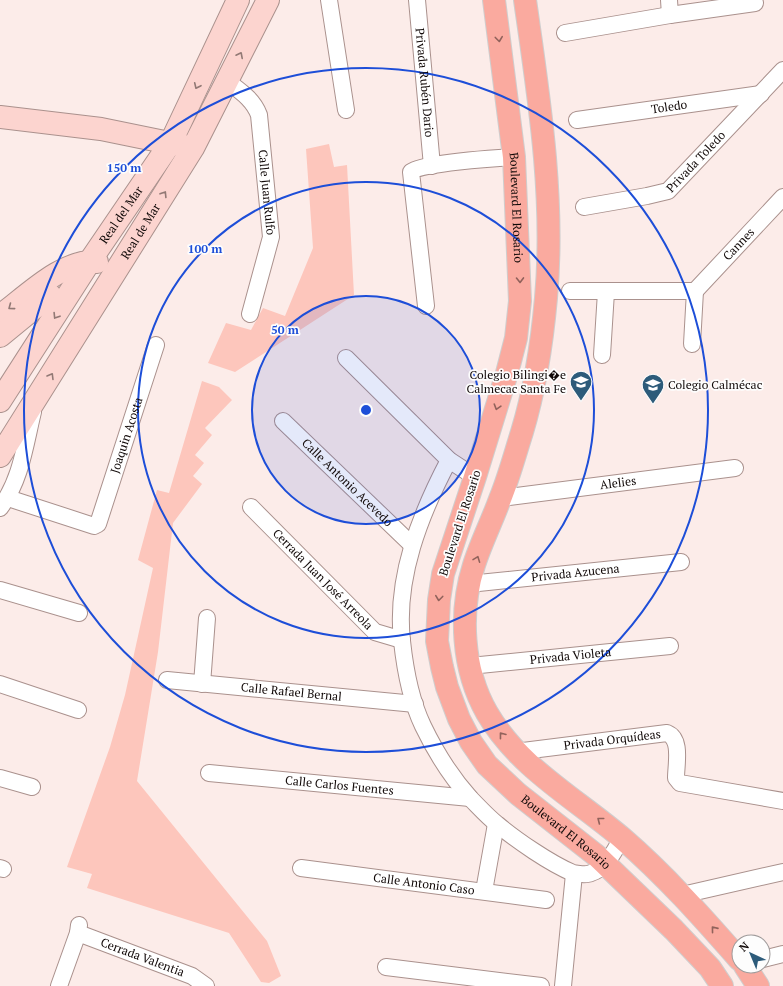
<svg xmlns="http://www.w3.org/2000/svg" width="783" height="986" viewBox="0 0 783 986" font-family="'PT Serif',serif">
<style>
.green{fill:#fdc6bc}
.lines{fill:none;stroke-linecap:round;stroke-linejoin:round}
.street-casing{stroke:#aa918d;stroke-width:18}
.secondary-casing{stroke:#aa918d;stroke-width:24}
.primary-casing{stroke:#cfcece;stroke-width:24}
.street{stroke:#fff;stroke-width:16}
.secondary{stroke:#fcd4cf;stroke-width:22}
.primary{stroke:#faaa9f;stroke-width:22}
.oneway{stroke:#91625b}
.oneway2{stroke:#927975}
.ring{fill:none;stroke:#1d4ed8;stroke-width:2}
.labels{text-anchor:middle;stroke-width:3.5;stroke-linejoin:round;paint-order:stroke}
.street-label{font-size:12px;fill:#110908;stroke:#fdfdfd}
.poi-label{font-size:12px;fill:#110908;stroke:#fdfdfd;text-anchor:end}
.centre{fill:#1d4ed8;stroke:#fdfdfd;stroke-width:2}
.ring-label{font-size:12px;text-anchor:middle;font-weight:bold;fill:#1d4ed8;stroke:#fdfdfd;stroke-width:3.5;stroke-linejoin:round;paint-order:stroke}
</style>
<rect width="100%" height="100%" fill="#fcece9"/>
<g class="green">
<path d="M329,144L334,167L347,165L354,295L235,372L208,363L226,323L251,330L263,308L285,316L313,248L306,149Z"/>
<path d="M202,381L219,387L232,400L205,428L212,435L195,455L204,463L193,476L202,484L173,523L158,652L137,781L267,941L281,976L269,983L261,982L229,933L87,888L92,874L67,867L110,747L125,695L153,568L138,560L157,490L169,493Z"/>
</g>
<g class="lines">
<g class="street-casing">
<g id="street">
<path d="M329,0L346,110"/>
<path id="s1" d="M417,0L432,166"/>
<path d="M669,0L670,15"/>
<path d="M565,33L670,15L755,3"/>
<path id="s2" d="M227,81C240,91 253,99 259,115L271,237L250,314"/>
<path id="s3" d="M577,120L761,94"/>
<path id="s4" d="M584,207L647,196L668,191L783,70"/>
<path id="s5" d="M570,291H695L783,197"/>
<path d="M426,306L411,172C419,163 497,158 514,157"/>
<path d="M692,344L695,291"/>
<path d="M602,355L606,292"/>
<path d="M346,358L449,460L475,477"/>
<path id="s6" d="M283,421L412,545"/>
<path d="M449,460C420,515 395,578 402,641C405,669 411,701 423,726C435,751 452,778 471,799C479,807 488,817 497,824C516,840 551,864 573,873C577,874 587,875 591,873C607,868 614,851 622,838"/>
<path id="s7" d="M8,498L94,526L98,524L156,345"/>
<path id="s8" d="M501,498L735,468"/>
<path id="s9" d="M251,507L375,632L402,640"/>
<path d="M0,508C21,480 25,445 33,412"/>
<path id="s10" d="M469,584L681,562"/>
<path d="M0,590L79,613"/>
<path id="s11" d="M470,666L670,646"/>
<path id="s12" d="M167,680L415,704"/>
<path d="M0,684L78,710"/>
<path d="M202,684L207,618"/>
<path id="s13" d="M515,752L667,733C682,739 676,764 676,778L680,783L783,801"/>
<path id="s14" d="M209,773L470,798"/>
<path d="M0,778L32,787"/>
<path d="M0,868L3,869"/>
<path id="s15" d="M301,868L546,900"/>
<path d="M484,891L496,824"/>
<path d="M682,895L783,872"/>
<path id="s16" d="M78,933L192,976L206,986"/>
<path d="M763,959L783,954"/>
<path d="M386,967L541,986"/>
<path d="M59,986L78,933L79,925"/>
<path d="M563,986L574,874"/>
</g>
</g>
<g class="secondary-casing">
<g id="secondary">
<path d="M0,117L101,129L184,146"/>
<path d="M0,316C27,296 63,259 97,262"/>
<path d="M0,336L50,295"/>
<path id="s17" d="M0,401L90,261L171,142L238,0"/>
<path id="s18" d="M0,456L193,148L268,0"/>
</g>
</g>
<g class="primary-casing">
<g id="primary">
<path id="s19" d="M494,0L514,157L520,301L516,338L507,373L475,477L443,574L439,600L437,641L442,667L447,687L459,719L471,742L487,765L518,794L597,856L674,930L710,968L722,986"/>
<path d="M525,0C539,98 555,198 546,298C542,343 535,389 522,432C515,454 509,477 500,499C492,521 481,543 474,565C459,612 462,669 487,713C519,768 575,798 622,838C665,875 702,917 739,959"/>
<path d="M745,966L758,986"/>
</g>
</g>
<use href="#street" class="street"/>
<use href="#secondary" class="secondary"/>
<use href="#primary" class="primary"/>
</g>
<defs><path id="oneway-chevron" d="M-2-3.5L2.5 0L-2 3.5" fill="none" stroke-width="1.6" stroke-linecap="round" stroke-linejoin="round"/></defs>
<g class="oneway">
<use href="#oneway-chevron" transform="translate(499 39) rotate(83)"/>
<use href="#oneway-chevron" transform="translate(520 280) rotate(89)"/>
<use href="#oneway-chevron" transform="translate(497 407) rotate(107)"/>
<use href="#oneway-chevron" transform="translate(477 559) rotate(-69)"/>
<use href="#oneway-chevron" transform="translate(439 598) rotate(97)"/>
<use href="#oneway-chevron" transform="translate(502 735) rotate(-128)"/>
<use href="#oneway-chevron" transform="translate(600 820) rotate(-142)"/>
<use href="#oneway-chevron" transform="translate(714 929) rotate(-129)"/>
</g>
<g class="oneway2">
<use href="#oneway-chevron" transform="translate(240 55) rotate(-63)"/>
<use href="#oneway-chevron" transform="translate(197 86) rotate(115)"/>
<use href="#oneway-chevron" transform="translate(164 194) rotate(-58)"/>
<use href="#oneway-chevron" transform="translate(11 307) rotate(143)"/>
<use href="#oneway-chevron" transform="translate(56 316) rotate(122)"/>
<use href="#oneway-chevron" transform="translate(51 376) rotate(-59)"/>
</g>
<circle cx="366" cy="410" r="114" fill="#1d4ed8" fill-opacity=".12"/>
<g class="ring">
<circle cx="366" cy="410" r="114"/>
<circle cx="366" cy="410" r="228"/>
<circle cx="366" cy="410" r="342"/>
</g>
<defs>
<g id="school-pin" transform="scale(1.15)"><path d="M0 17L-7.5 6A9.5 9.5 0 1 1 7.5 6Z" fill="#2d5b7a" stroke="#fdfdfd"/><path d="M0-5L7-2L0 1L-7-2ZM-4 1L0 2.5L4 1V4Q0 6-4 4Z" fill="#fff"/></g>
</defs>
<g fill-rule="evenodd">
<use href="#school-pin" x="581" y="382"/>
<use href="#school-pin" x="653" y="385"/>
</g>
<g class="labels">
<g class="street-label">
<text dy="4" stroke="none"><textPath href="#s1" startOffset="83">Privada Rubén Dario</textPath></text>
<text dy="4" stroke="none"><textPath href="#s3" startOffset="93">Toledo</textPath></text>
<text dy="4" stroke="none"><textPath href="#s4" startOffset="126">Privada Toledo</textPath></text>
<text dy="4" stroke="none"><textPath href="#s2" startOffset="125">Calle Juan Rulfo</textPath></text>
<text dy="4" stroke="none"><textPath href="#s19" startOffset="209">Boulevard El Rosario</textPath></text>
<text dy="4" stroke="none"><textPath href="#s17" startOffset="222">Real del Mar</textPath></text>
<text dy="4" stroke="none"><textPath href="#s18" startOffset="265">Real de Mar</textPath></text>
<text dy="4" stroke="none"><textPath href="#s5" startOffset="189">Cannes</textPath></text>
<text dy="4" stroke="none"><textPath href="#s7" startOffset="188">Joaquin Acosta</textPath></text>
<text dy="4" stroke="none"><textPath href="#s6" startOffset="89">Calle Antonio Acevedo</textPath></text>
<text dy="4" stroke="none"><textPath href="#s8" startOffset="118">Alelies</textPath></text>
<text transform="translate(460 523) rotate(-72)" y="4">Boulevard El Rosario</text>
<text dy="4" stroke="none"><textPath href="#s10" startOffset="107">Privada Azucena</textPath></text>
<text dy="4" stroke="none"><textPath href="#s9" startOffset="102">Cerrada Juan José Arreola</textPath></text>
<text dy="4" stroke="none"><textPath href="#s11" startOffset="101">Privada Violeta</textPath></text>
<text dy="4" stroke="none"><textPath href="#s12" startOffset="125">Calle Rafael Bernal</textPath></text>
<text dy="4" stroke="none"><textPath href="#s13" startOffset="98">Privada Orquídeas</textPath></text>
<text dy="4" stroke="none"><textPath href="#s14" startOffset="131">Calle Carlos Fuentes</textPath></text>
<text dy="4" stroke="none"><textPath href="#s19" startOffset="893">Boulevard El Rosario</textPath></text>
<text dy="4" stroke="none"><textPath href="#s15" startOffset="124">Calle Antonio Caso</textPath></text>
<text dy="4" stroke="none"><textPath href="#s16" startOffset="69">Cerrada Valentia</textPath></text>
</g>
<g class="poi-label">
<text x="566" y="379">Colegio Bilingi�e<tspan x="566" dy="14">Calmecac Santa Fe</tspan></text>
<text x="668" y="389" text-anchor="start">Colegio Calmécac</text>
</g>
</g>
<circle cx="366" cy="410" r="6" class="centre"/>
<g class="ring-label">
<text x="124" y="172">150 m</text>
<text x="205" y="253">100 m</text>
<text x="285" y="334">50 m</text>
</g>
<g transform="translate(751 954) rotate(316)"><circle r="19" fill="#fdfdfd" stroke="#9f9b9b"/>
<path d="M0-3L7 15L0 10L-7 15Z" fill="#2d5b7a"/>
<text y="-6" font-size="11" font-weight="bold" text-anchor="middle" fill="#110908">N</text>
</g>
</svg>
